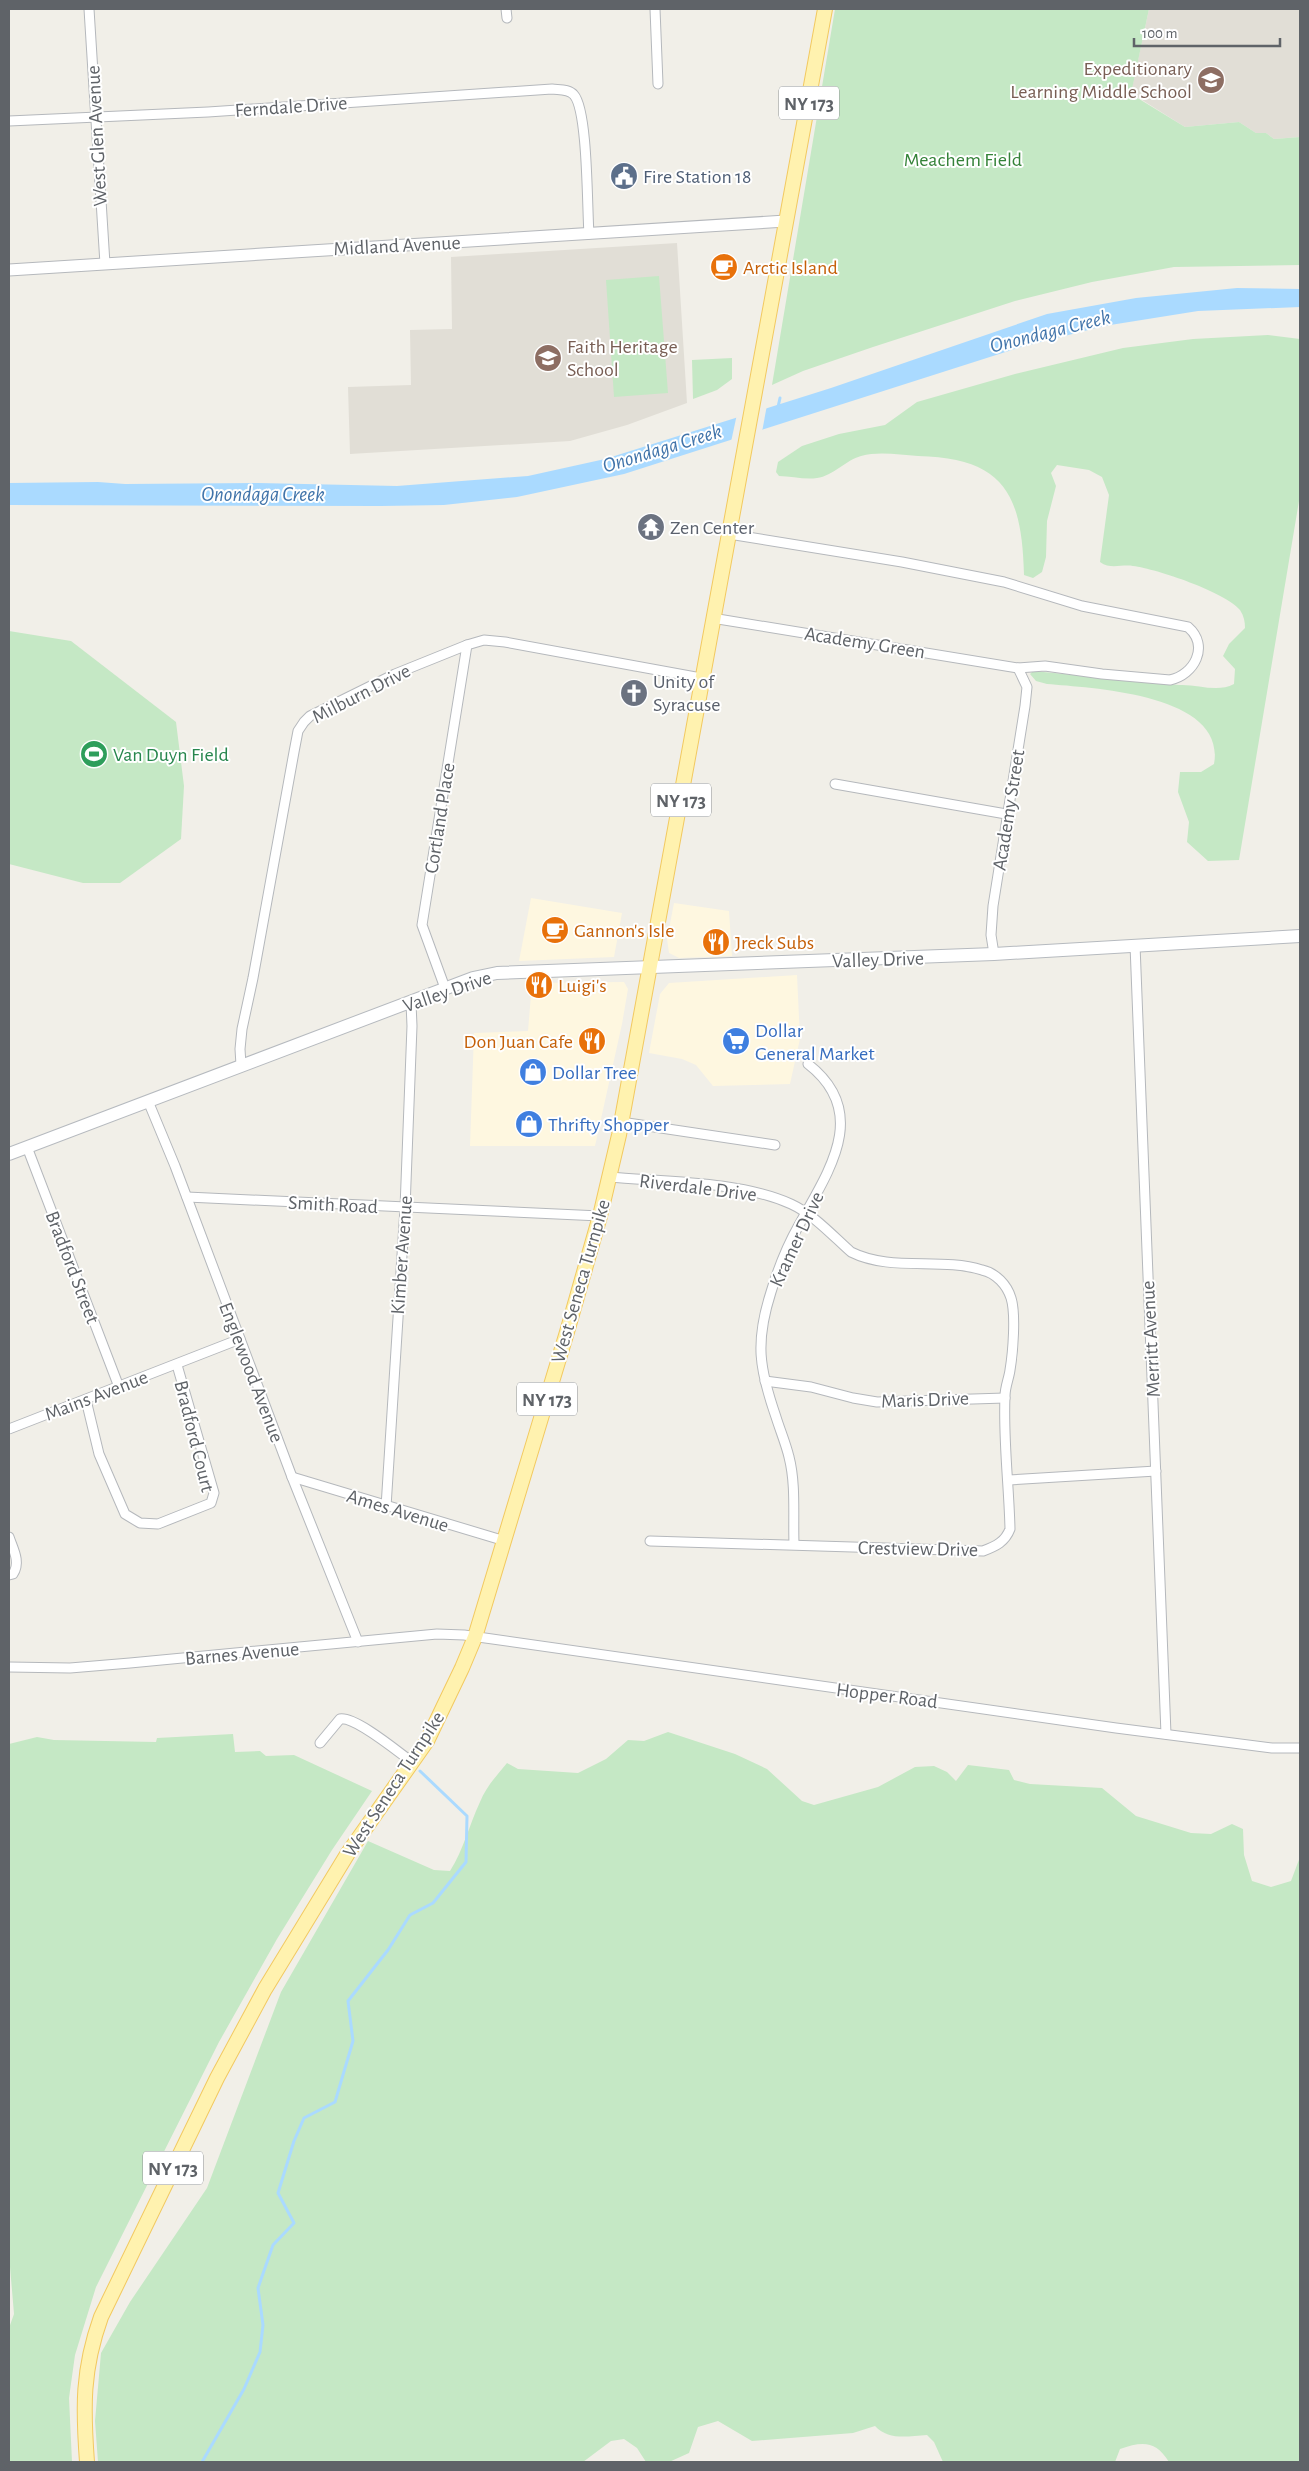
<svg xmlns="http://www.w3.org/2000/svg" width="1309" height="2471" viewBox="0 0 1309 2471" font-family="'Alegreya Sans',sans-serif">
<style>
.commercial{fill:#fef7e0}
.education{fill:#e1ded6}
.green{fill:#c5e8c5}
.water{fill:#aadaff}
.pier{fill:#f1efe8}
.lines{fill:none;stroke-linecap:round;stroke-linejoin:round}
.stream{stroke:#aadaff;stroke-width:3}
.minor-casing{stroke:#b5b8bc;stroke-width:11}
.tertiary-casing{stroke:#b5b8bc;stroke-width:13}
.secondary-casing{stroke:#b6babf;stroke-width:14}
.primary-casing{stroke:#f2c960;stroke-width:16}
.minor{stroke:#fff;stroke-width:9}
.tertiary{stroke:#fff;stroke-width:11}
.secondary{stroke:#fff;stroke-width:12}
.primary{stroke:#fff2af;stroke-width:14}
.labels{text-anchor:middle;stroke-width:4;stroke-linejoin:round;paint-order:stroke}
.shield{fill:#fff;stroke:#8f9295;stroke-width:1}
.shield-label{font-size:19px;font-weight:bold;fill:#5f6368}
.education-label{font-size:20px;fill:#785e54;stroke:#fff;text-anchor:end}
.street-label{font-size:20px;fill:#5f6368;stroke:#fff}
.park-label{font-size:20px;fill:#348238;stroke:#fff}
.service-label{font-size:20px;fill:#4e5e75;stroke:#fff;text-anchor:start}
.food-label{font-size:20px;fill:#c56008;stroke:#fff;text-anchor:start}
.worship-label{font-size:20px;fill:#5b616d;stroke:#fff;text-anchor:start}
.leisure-label{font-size:20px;fill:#27864d;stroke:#fff;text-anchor:start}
.shop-label{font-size:20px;fill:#366cbe;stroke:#fff;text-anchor:start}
.water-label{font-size:21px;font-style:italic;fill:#4174aa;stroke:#fff}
</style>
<rect width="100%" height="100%" fill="#f1efe8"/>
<g class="commercial">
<path d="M531,898L622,913L614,957L519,961Z"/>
<path d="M674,903L729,911L732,956L679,958L669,953L667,939Z"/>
<path d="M797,975L800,1039L790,1084L713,1086L696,1065L682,1059L649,1053L660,994L669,983Z"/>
<path d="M624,982L628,989L622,1024L595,1146H470L474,1033L528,1031L532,983Z"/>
</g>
<g class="education">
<path d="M1149,9H1300V137L1274,139L1266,133H1256L1239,122L1185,127L1131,93Z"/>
<path d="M677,243L687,403L627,425L570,441L350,454L348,387L411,385L410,330L452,329L451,257Z"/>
</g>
<g class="green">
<path d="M835,9H1149L1131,94L1185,127L1239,122L1256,133H1266L1274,139L1300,137V265L1174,267L1092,282L1015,301L873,347L803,371L772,385Z"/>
<path d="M659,276L668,393L614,397L606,280Z"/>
<path d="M1268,335L1300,339V495L1239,860L1208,861L1187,842L1189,822L1178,792L1180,772H1201L1214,764C1227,694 1093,688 1047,684L1036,681L1030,674L1033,671L1179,685C1198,684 1217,693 1234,684L1235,669L1223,656L1229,644L1245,628C1245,622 1244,616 1240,610C1225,592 1157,569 1133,566C1121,564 1111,570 1100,562L1109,495L1102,477L1089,470L1057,465L1051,473L1056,486L1047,521L1046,557L1042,572L1033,578L1024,575C1022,495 1005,458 918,456C900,455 879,451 861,456C846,460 833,476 817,478C805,480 791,476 779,476L776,472L778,462L802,446L839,434L885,425L917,402L1015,374L1123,348L1193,339Z"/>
<path d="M732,358V379L717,390L693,399L692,360Z"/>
<path d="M9,631L71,641L176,722L184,786L181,839L120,883H83L9,864Z"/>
<path d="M668,1732L735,1754L767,1769L802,1801L814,1805L878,1787L915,1767L934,1766L947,1772L956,1781L968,1765L1009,1770L1014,1780L1030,1784L1102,1788L1136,1816L1191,1833L1211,1834L1232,1824L1243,1829L1244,1855L1252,1881L1271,1887L1291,1881L1300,1857V2462H1169C1156,2441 1143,2441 1120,2449L1115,2462H943L934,2442L927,2435C908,2436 889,2441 875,2426L853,2433L752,2441L718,2421L698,2427L689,2453L669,2462H646L637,2448L624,2439L611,2441L583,2462H98L95,2421L101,2353L130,2302L207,2188L281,1992L368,1841L434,1870L450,1871C464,1849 469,1825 480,1802C486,1787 497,1775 507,1763L518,1769L578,1773L606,1759L628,1740L644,1741Z"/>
<path d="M233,1734L235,1752L260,1751L266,1756L294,1755L372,1791L332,1850L277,1939L219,2042L96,2287L75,2355L69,2398L72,2462H9V2328L14,2314L9,2255V1744L37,1737L54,1740L156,1742L157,1738Z"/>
</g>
<path class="water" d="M1237,288L1300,289V307L1198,311L1104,326L1021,347L624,474L517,497L444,505L381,506L9,505V483L98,482L125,484L258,483L397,486L528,476L605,459L831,388L1047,314L1136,298Z"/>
<path class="pier" d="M767,405L762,432L731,442L737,414Z"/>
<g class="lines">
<g class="stream">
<path d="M778,407L780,398"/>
<path d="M202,2462L244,2389L260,2352L263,2325L258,2288L273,2245L294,2223L278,2193L294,2141L304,2118L335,2102L353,2041L348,2001L388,1950L410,1915L433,1903L466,1862L467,1816L420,1771"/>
</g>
<g class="minor-casing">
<g id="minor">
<path d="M89,9L105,264"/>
<path d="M506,9L507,18"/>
<path d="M655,9L658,84"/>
<path d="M9,121L208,112L552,89C560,90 569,89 574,95C588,111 587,208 589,234"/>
<path d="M712,618L1018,668L1045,666L1102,674L1170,680C1194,675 1210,646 1188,627L1082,606L1004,582L902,562L729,534"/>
<path d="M835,784L1006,814"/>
<path d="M1135,945L1166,1734"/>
<path d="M994,954L991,935L993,906L1025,706L1027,687L1018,668"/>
<path d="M445,988L422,925L467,645"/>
<path d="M241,1065L240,1049L242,1029L253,978L294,752L298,731L304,722L310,716L395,674L467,645L484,640L505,642L701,678"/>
<path d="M148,1101L175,1166L292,1477L358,1642"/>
<path d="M621,1122L775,1145"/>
<path d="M27,1147L119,1387"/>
<path d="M609,1177C666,1182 740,1181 791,1204C813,1214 833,1236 851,1252C891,1272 940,1257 982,1270C996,1273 1007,1285 1011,1298C1016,1314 1013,1352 1010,1370C1009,1378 1005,1387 1005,1396C1003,1440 1009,1485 1010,1529C1005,1542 996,1546 983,1551L650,1541"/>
<path d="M187,1197L600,1216"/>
<path d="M765,1381L811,1387L853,1398L877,1402L1005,1398"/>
<path d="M86,1400L99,1454L125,1514L140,1523L158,1524L211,1503L214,1493L177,1365"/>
<path d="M9,1429L240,1339"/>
<path d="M292,1477L505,1541"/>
<path d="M1009,1480L1156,1471"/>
<path d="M386,1507L405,1208L412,1026L411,1003"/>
<path d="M9,1537C13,1549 21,1562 13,1574L9,1575"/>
<path d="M794,1544C793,1516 796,1484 789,1457C786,1444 780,1430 776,1417C759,1368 755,1342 771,1292C778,1269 787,1246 799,1225C828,1172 871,1113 808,1064"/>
<path d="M9,1667L70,1668L130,1663L437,1634L464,1635L1116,1728L1272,1748H1300"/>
<path d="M320,1743L340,1719C355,1716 398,1752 412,1762"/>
</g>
</g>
<g class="tertiary-casing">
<path id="tertiary" d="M9,270L786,221"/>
</g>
<g class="secondary-casing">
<path id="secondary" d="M9,1154L473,978L497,973L994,954L1300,936"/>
</g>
<g class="primary-casing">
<path id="primary" d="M87,2462C83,2408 82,2370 101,2317L217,2078L265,1989L348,1853L427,1741L462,1668L475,1637L567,1332L600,1216L619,1135L825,9"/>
</g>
<use href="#minor" class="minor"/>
<use href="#tertiary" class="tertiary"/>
<use href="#secondary" class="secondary"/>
<use href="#primary" class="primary"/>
</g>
<defs>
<g id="school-disc" transform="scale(1.4375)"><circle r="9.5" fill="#8d6e63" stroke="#fff"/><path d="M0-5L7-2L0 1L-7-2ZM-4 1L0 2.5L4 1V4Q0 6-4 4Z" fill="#fff"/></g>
<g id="civic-disc" transform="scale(1.4375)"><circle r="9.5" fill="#5c6f8a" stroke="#fff"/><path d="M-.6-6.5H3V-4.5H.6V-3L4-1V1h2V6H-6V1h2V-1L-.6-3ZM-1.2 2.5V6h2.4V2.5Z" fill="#fff"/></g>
<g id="cafe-disc" transform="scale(1.4375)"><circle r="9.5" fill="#e8710a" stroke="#fff"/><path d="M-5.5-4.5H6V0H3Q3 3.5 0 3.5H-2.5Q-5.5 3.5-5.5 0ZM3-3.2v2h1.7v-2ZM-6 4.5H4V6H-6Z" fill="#fff"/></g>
<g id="temple-disc" transform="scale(1.4375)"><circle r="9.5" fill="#6b7280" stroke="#fff"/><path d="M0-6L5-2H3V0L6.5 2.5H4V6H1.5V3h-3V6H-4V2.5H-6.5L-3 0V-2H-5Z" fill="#fff"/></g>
<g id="church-disc" transform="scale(1.4375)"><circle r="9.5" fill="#6b7280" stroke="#fff"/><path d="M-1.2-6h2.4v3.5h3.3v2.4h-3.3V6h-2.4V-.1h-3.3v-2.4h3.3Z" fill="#fff"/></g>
<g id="stadium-disc" transform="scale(1.4375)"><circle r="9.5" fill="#2e9e5b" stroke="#fff"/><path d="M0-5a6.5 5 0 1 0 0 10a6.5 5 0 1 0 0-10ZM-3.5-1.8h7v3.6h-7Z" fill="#fff"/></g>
<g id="restaurant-disc" transform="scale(1.4375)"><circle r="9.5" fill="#e8710a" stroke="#fff"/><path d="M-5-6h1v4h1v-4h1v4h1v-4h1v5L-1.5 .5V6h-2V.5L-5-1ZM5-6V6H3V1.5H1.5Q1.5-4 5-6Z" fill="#fff"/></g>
<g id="supermarket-disc" transform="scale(1.4375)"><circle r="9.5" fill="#3f7fe0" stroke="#fff"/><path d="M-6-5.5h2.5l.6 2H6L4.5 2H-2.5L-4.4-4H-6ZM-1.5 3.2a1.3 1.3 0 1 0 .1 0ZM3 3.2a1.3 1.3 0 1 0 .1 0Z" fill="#fff"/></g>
<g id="shop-disc" transform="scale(1.4375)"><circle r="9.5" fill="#3f7fe0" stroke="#fff"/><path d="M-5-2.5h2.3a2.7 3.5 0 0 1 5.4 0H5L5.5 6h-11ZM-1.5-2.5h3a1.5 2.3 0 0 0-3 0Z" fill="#fff"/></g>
</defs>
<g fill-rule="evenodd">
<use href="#school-disc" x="1211" y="80"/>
<use href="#civic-disc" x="624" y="176"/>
<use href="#cafe-disc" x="724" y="267"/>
<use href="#school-disc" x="548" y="358"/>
<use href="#temple-disc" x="651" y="527"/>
<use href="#church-disc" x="634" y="693"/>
<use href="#stadium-disc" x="94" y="754"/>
<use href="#cafe-disc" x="555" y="930"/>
<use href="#restaurant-disc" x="716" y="942"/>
<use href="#restaurant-disc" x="539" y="985"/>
<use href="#restaurant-disc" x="592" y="1041"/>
<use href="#supermarket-disc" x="736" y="1041"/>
<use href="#shop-disc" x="533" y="1072"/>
<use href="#shop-disc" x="529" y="1124"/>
</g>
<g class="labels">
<g class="shield">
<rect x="779" y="86.5" width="60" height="33" rx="4"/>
<rect x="651" y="783.5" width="60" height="33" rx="4"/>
<rect x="517" y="1382.5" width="60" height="33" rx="4"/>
<rect x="143" y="2151.5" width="60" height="33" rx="4"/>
</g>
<g class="shield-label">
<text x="809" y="110">NY 173</text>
<text x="681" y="807">NY 173</text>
<text x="547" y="1406">NY 173</text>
<text x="173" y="2175">NY 173</text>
</g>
<g class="education-label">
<text x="1192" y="75">Expeditionary<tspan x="1192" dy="23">Learning Middle School</tspan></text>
<text x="567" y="353" text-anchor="start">Faith Heritage<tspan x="567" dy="23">School</tspan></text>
</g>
<g class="street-label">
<text transform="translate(291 106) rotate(-4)" y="7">Ferndale Drive</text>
<text transform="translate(96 136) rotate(-93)" y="7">West Glen Avenue</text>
<text transform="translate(397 245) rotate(-3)" y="7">Midland Avenue</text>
<text transform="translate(865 642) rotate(9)" y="7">Academy Green</text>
<text transform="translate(361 693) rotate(-27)" y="7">Milburn Drive</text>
<text transform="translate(1008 810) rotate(-81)" y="7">Academy Street</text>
<text transform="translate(439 818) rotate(-81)" y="7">Cortland Place</text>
<text transform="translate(878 959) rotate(-2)" y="7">Valley Drive</text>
<text transform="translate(447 991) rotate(-19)" y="7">Valley Drive</text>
<text transform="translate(698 1187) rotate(7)" y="7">Riverdale Drive</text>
<text transform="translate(333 1204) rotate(3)" y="7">Smith Road</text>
<text transform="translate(796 1239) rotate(-65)" y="7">Kramer Drive</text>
<text transform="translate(401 1255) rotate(-86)" y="7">Kimber Avenue</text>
<text transform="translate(73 1267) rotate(69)" y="7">Bradford Street</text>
<text transform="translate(580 1281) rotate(-74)" y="7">West Seneca Turnpike</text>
<text transform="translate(1150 1339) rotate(-93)" y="7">Merritt Avenue</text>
<text transform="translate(252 1372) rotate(69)" y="7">Englewood Avenue</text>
<text transform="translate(96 1395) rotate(-21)" y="7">Mains Avenue</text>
<text transform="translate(925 1399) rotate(-2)" y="7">Maris Drive</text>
<text transform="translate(195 1436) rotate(76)" y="7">Bradford Court</text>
<text transform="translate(398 1510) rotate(17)" y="7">Ames Avenue</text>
<text transform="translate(918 1548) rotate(1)" y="7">Crestview Drive</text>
<text transform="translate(242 1653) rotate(-5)" y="7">Barnes Avenue</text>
<text transform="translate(887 1695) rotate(7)" y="7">Hopper Road</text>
<text transform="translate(393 1784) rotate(-57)" y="7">West Seneca Turnpike</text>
</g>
<g class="park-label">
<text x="963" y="166">Meachem Field</text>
</g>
<g class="service-label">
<text x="643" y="183">Fire Station 18</text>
</g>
<g class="food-label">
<text x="743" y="274">Arctic Island</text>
<text x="574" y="937">Gannon's Isle</text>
<text x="735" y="949">Jreck Subs</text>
<text x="558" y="992">Luigi's</text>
<text x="573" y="1048" text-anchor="end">Don Juan Cafe</text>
</g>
<g class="worship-label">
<text x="670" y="534">Zen Center</text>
<text x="653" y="688">Unity of<tspan x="653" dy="23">Syracuse</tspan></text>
</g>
<g class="leisure-label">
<text x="113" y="761">Van Duyn Field</text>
</g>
<g class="shop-label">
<text x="755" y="1037">Dollar<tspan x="755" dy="23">General Market</tspan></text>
<text x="552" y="1079">Dollar Tree</text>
<text x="548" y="1131">Thrifty Shopper</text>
</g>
<g class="water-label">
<text transform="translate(1050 331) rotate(-14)" y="7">Onondaga Creek</text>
<text transform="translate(662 448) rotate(-17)" y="7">Onondaga Creek</text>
<text x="263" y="501">Onondaga Creek</text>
</g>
</g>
<rect width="1309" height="2471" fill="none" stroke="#5f6368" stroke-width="20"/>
<path d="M1134 38v8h146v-8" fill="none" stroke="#5f6368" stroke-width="2.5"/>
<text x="1142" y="38" font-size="15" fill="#5f6368" stroke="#ffffff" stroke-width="4" paint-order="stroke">100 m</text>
</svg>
